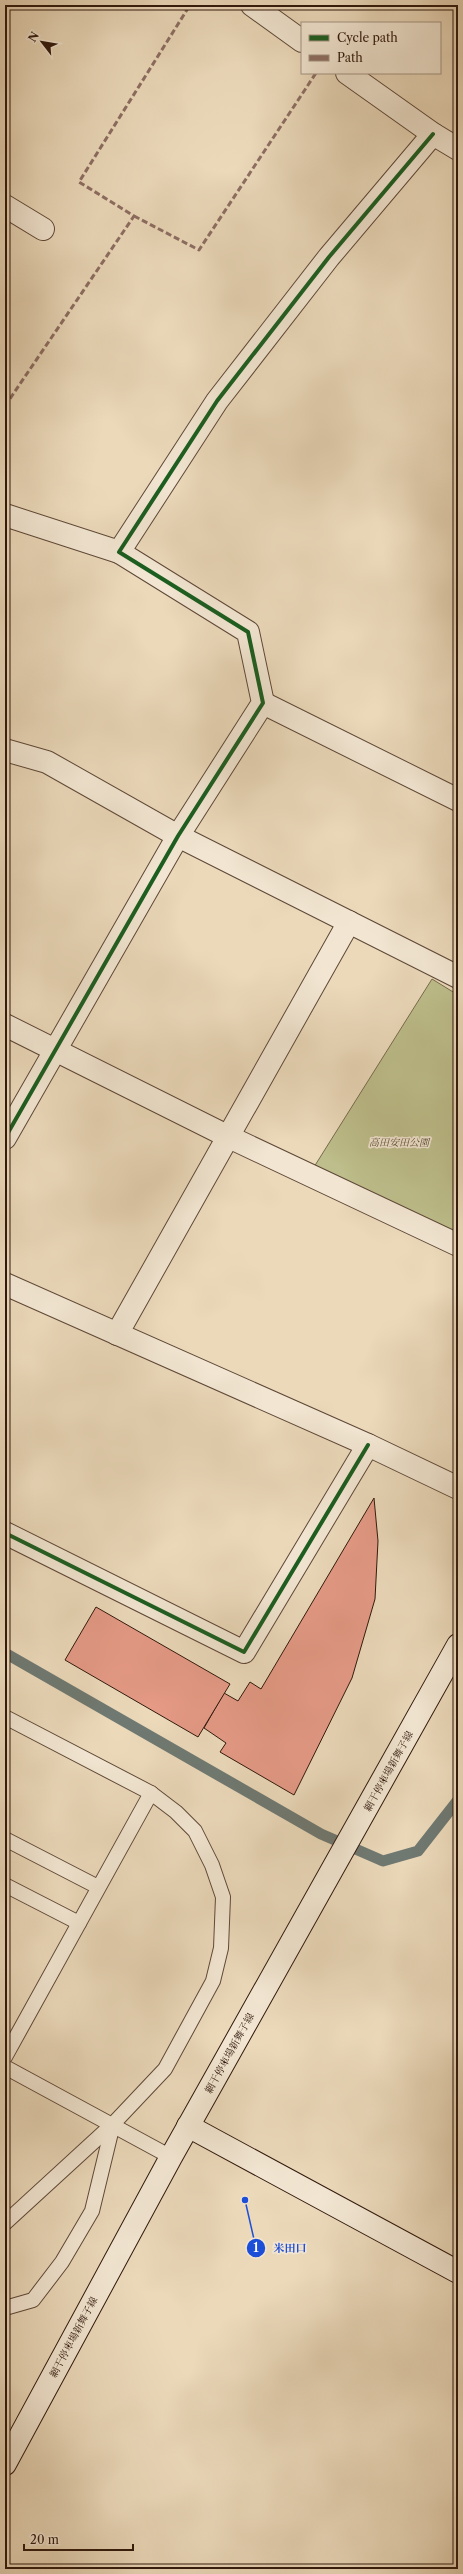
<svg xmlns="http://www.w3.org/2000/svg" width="463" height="2574" viewBox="0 0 463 2574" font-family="'Libre Caslon Text','Noto Serif JP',serif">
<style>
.green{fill:#bdbe8b;stroke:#766b4c}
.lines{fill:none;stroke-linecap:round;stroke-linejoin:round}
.stream{stroke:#6f7972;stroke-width:11}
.building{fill:#e59a86;stroke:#30180c}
.lane-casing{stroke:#5f4838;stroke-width:16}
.street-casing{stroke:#5f4838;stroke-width:24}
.secondary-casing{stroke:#30180c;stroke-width:24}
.lane{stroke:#f2e6d2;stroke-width:14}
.street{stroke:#f2e6d2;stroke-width:22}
.secondary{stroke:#f2e6d2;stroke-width:22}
.quiet{stroke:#8d6e63;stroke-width:3;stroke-dasharray:6 3;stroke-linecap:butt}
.cycleway-casing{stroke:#f2e6d2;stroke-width:6}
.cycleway{stroke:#1b5e20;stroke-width:4}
.labels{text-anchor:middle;stroke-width:3.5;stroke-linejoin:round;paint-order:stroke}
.park-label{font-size:10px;font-style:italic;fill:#5a4a32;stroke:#f2e6d2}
.street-label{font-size:10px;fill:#30180c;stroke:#f2e6d2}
.leader{fill:none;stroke:#1d4ed8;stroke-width:1.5}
.callout-dot{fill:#1d4ed8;stroke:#f2e6d2;stroke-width:1.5}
.mark-label{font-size:12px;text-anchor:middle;font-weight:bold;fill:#fff}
.callout-label{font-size:11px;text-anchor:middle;font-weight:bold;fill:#1d4ed8;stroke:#f2e6d2;stroke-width:3.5;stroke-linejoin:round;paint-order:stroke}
</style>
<rect width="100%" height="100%" fill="#ebd9ba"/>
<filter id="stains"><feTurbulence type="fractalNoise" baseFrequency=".005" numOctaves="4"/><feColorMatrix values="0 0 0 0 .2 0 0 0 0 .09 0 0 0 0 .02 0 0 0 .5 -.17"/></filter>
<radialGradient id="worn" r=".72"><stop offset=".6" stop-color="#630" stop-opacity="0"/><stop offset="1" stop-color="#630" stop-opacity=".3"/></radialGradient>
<path class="green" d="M432,979L458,995V1236L314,1167Z"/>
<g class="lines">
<path class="stream" d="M5,1653L321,1834L383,1861L418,1851L458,1800"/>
</g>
<g class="building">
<path d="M374,1498L378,1541L375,1599L352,1678L294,1795L220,1752L226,1743L204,1728L224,1693L238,1701L250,1682L261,1689Z"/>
<path d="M96,1607L230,1684L198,1737L65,1660Z"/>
</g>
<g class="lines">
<g class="lane-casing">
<g id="lane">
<path d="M5,1717L151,1793L176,1812L195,1831L212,1865L223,1897L221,1948L213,1981L165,2069L113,2124L5,2223"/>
<path d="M5,1839L98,1887"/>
<path d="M5,1885L79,1923"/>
<path d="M5,2057L151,1793"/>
<path d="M5,2067L171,2157"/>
<path d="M5,2308L33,2300L62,2262L92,2211L113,2124"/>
</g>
</g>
<g class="street-casing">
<g id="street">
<path d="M252,5L302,41"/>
<path d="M347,73L433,134L458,149"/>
<path d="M5,206L43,229"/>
<path d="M5,515L119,552"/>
<path d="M263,703L458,800"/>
<path d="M5,750L47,762L178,836L458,977"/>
<path d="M5,1025L229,1137L458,1245"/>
<path d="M5,1138L178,836L263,703L248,632L119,552L217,401L329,257L433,134"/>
<path d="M5,1284L368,1445L458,1488"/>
<path d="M117,1334L349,922"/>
<path d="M5,1533L244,1652L368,1445"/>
</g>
</g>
<g class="secondary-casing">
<g id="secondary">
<path d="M188,2126L458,2272"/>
<path d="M5,2464L171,2157L458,1645"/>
</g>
</g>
<use href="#lane" class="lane"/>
<use href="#street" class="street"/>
<use href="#secondary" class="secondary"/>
<g class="quiet">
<path d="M134,216L199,250L316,73"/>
<path d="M5,406L134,216L79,182L190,5"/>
</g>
<g class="cycleway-casing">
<g id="cycleway">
<path d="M5,1138L178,836L263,703L248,632L119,552L217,401L329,257L433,134"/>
<path d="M5,1533L244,1652L368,1445"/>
</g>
</g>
<use href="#cycleway" class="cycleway"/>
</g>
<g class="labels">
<g class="park-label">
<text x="399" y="1146">高田安田公園</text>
</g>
<g class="street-label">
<text transform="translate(388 1771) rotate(-61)" y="4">網干停車場新舞子線</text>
<text transform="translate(229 2053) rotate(-61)" y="4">網干停車場新舞子線</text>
<text transform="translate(73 2337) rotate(-62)" y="4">網干停車場新舞子線</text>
</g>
</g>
<path class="leader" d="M245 2200L256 2248"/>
<g class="callout-dot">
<circle cx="245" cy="2200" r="4"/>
<circle cx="256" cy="2248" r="10"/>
</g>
<g class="mark-label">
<text x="256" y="2252">1</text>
</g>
<g class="callout-label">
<text x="290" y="2252">米田口</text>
</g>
<rect width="463" height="2574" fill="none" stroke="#ebd9ba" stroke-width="20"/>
<rect x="6" y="6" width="451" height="2562" fill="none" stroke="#30180c" stroke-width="2"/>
<rect x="10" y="10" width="443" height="2554" fill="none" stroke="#30180c"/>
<rect x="301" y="22" width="140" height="52" fill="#f2e6d2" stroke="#a49483"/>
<rect x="309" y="35" width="20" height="6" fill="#1b5e20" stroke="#a49483"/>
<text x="337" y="42" font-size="12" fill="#30180c">Cycle path</text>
<rect x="309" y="55" width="20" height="6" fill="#8d6e63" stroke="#a49483"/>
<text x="337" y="62" font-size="12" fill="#30180c">Path</text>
<g transform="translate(42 42) rotate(301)" stroke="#f2e6d2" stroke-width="3" paint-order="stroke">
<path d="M0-3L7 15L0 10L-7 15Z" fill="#30180c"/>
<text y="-6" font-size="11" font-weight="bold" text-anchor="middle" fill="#30180c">N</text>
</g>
<path d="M24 2544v6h109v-6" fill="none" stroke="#30180c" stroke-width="2"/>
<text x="30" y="2544" font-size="12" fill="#30180c" stroke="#f2e6d2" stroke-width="3" paint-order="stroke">20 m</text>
<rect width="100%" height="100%" filter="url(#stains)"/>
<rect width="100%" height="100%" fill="url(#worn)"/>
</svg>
